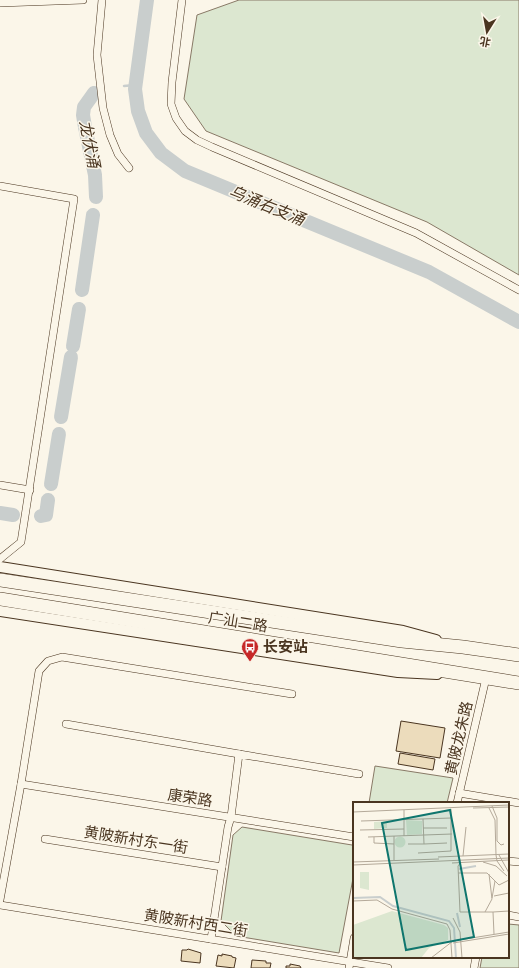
<svg xmlns="http://www.w3.org/2000/svg" width="519" height="968" viewBox="0 0 519 968" font-family="'Zilla Slab','Noto Sans SC',serif">
<style>
.green{fill:#dce7d0;stroke:#887966}
.lines{fill:none;stroke-linecap:round;stroke-linejoin:round}
.stream{stroke:#c9cecd;stroke-width:2.5}
.river{stroke:#c9cecd;stroke-width:14}
.building{fill:#ecdcbc;stroke:#4a3520}
.street-casing{stroke:#4a3520;stroke-width:8}
.secondary-casing{stroke:#4a3520;stroke-width:12}
.highway-casing{stroke:#4a3520;stroke-width:14}
.street{stroke:#fbf6e9;stroke-width:7}
.secondary{stroke:#fbf6e9;stroke-width:10}
.highway{stroke:#fbf6e9;stroke-width:13}
.labels{text-anchor:middle;stroke-width:3;stroke-linejoin:round;paint-order:stroke}
.street-label{font-size:15px;fill:#4a3520;stroke:#fbf6e9}
.poi-label{font-size:15px;font-weight:bold;fill:#4a3520;stroke:#fbf6e9;text-anchor:start}
.water-label{font-size:16px;font-style:italic;fill:#4a3520;stroke:#fbf6e9}
.inset-river{fill:none;stroke:#c9cecd;stroke-width:2}
.inset-road{fill:none;stroke:#b4a999;stroke-width:1}
.view{fill:#0f766e;fill-opacity:0.15;stroke:#0f766e;stroke-width:2}
.inset-edge{fill:none;stroke:#4a3520;stroke-width:2}
</style>
<rect width="100%" height="100%" fill="#fbf6e9"/>
<g class="green">
<path d="M239,0H519V275L427,222L206,131L184,99L197,15Z"/>
<path d="M375,766L453,778L447,803H369Z"/>
<path d="M242,827L352,845L354,847V873L339,953L236,936L221,921L233,835Z"/>
<path d="M508,924L519,925V968H480L482,957H508Z"/>
</g>
<g class="lines">
<path class="stream" d="M124,86L135,85"/>
<g class="river">
<path d="M147,0L135,89L138,111L146,133L161,153L185,171L429,272L519,322"/>
<path d="M94,93L84,107L83,115L85,127L95,175L96,197"/>
<path d="M82,290L93,215"/>
<path d="M73,346L79,309"/>
<path d="M61,417L71,357"/>
<path d="M51,484L59,434"/>
<path d="M0,513L13,515"/>
<path d="M41,516L46,515L48,500"/>
</g>
</g>
<g class="building">
<path d="M401,721L445,728L440,758L396,751Z"/>
<path d="M400,753L435,759L433,770L398,764Z"/>
<path d="M188,949L201,953L200,963L181,961L182,950H187Z"/>
<path d="M222,954L232,956V957L236,958L234,968L216,966L218,955L222,956Z"/>
<path d="M252,960L266,961V963H271L270,968H251Z"/>
<path d="M290,964L300,966L301,968H286V966H290Z"/>
</g>
<g class="lines">
<g class="street-casing">
<g id="street">
<path d="M102,0L97,55L103,108L110,135L118,154L129,168"/>
<path d="M182,0L172,82L171,104L176,118L185,131L197,140L212,147L416,233L519,290"/>
<path d="M0,3L83,0"/>
<path d="M0,186L74,199L21,542L0,559"/>
<path d="M0,485L30,490"/>
<path d="M66,724L239,754"/>
<path d="M21,784L354,837"/>
<path d="M459,793L519,803"/>
<path d="M457,803L486,678"/>
<path d="M45,839L222,867"/>
<path d="M508,861L519,862"/>
<path d="M0,900L21,784L39,671L48,661L62,657L292,694"/>
<path d="M0,905L388,968"/>
<path d="M508,915L519,917"/>
<path d="M211,939L228,827L231,817L239,754L359,774"/>
<path d="M349,968L354,938"/>
<path d="M474,968L476,957"/>
</g>
</g>
<g class="secondary-casing">
<g id="secondary">
<path d="M0,567L403,631L436,640"/>
<path d="M0,611L398,672L437,674"/>
</g>
</g>
<g class="highway-casing">
<g id="highway">
<path d="M0,580L402,641L463,647L519,655"/>
<path d="M0,599L519,683"/>
</g>
</g>
<use href="#street" class="street"/>
<use href="#secondary" class="secondary"/>
<use href="#highway" class="highway"/>
</g>
<defs>
<g id="bus-pin" transform="scale(0.9)"><path d="M0 17L-7.5 6A9.5 9.5 0 1 1 7.5 6Z" fill="#c62828" stroke="#fbf6e9"/><path d="M-5-6H5V4H4V6H2V4H-2V6H-4V4H-5ZM-3.5-4V0h7V-4ZM-3.5 1.2v1.5H-2V1.2ZM2 1.2v1.5H3.5V1.2Z" fill="#fff"/></g>
</defs>
<g fill-rule="evenodd">
<use href="#bus-pin" x="250" y="647"/>
</g>
<g class="labels">
<g class="street-label">
<text transform="translate(238 622) rotate(9)" y="5">广汕二路</text>
<text transform="translate(459 738) rotate(-77)" y="5">黄陂龙朱路</text>
<text transform="translate(190 798) rotate(9)" y="5">康荣路</text>
<text transform="translate(136 840) rotate(9)" y="5">黄陂新村东一街</text>
<text transform="translate(196 923) rotate(9)" y="5">黄陂新村西二街</text>
</g>
<g class="poi-label">
<text x="263" y="652">长安站</text>
</g>
<g class="water-label">
<text transform="translate(90 144) rotate(79)" y="6">龙伏涌</text>
<text transform="translate(267 205) rotate(22)" y="6">乌涌右支涌</text>
</g>
</g>
<g transform="translate(353 802)">
<rect width="156" height="156" fill="#fbf6e9"/>
<path d="M53,18L69,19V32L54,33ZM34,19V26L21,27V20ZM41.5 40a5.5 5.5 0 1 1 11 0a5.5 5.5 0 1 1-11 0ZM7,70H16V88L7,86ZM39,109L91,123L95,126V138L76,146L68,156H0V123Z" fill="#dce7d0"/>
<path class="inset-river" d="M106,67L123,64M0,96L27,95L40,104L96,119L101,126L103,156M104,111L107,125"/>
<path class="inset-road" d="M12,0H25M139,4L144,16V39L148,43L151,42M120,6L156,5M136,6L142,18L143,53M51,8V34M0,10L156,3M8,19L98,16M70,26H94M7,28L51,27M15,35L99,32M21,35V41L41,42M55,42H71L70,17M71,42L94,41M65,51L98,49V7M143,53L144,59L151,69M146,53L156,71M110,54L113,25M85,55L156,52M41,58V34M0,60L86,57M108,60L105,64L107,110H140M130,60L143,64L154,74M99,61L155,58M0,63L156,56M105,71H134L146,83L156,78M141,94L156,91M139,96L142,79M0,99L24,98L39,107L94,122L97,128L99,156M132,110L139,97L136,72M100,116L107,130L109,156M141,132L140,110L156,109M100,141L156,132M78,156L100,139L156,130"/>
<path class="view" d="M97,8L121,135L53,148L29,21Z"/>
<rect width="156" height="156" class="inset-edge"/>
</g>
<g transform="translate(487 32) rotate(191)" stroke="#fbf6e9" stroke-width="3" paint-order="stroke">
<path d="M0-3L7 15L0 10L-7 15Z" fill="#4a3520"/>
<text y="-6" font-size="11" font-weight="bold" text-anchor="middle" fill="#4a3520">北</text>
</g>
</svg>
